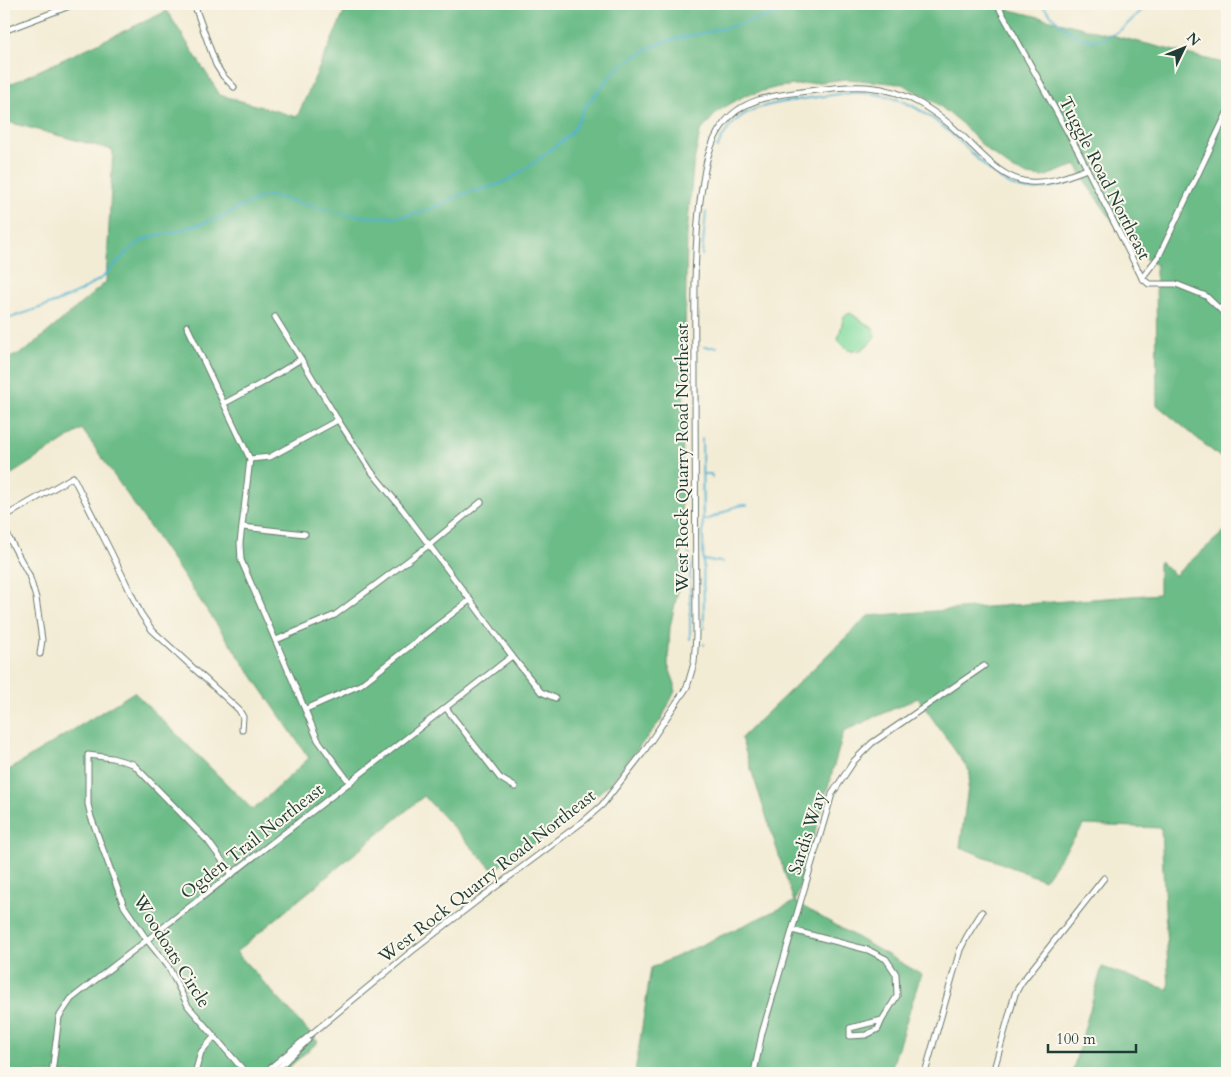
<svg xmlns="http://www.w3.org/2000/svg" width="1231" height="1077" viewBox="0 0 1231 1077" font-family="Cardo,serif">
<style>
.green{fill:#86dda2;stroke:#528d6b}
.forest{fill:#6cbc88;stroke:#467c5e}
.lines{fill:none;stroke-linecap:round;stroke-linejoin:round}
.stream{stroke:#54b4d2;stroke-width:2}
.minor-casing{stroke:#697a6c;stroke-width:7}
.minor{stroke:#fff;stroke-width:5}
.labels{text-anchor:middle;stroke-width:4;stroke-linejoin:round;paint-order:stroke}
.street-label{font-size:18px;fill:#1f3d34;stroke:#fbf7ec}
</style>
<rect width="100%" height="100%" fill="#fbf7ec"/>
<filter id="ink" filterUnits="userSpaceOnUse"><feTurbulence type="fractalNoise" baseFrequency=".02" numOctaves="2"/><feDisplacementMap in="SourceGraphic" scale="10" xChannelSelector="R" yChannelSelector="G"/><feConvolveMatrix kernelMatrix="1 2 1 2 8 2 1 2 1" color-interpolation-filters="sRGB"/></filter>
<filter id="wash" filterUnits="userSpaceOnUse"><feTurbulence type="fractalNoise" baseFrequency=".0096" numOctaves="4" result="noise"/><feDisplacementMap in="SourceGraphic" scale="20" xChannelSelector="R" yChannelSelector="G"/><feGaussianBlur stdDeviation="1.12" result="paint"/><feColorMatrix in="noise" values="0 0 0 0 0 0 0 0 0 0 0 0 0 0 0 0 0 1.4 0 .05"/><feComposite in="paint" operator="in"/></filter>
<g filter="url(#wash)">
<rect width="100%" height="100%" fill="#f3ecd5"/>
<path class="green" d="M850,313L874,329L875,336L869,344L859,351L848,350L838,340L844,316Z"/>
<g class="forest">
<path d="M348,4H987L1227,64V463L1157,405L1156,265L1135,252L1088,186L1076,165L1043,177L1027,175L1012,169L984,147L961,123L936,103L902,84L847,79L778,87L744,96L718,111L700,132L693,167L687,234L680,581L670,627L668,665L675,684V691L661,720L610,783L562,826L493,870L424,796L236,952L318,1042L282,1073H4V773L134,692L253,810L309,758L82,429L4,479V361L28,349L106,282L113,150L4,121V87L167,11L220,95L297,117Z"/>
<path d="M1227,529V1073H1072L1102,967L1169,990L1161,828L1084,825L1044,880L960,847L970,772L918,698L844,731L795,902L921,974L890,1073H635L651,968L794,902L741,738L868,616L1159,594V561L1175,575Z"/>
</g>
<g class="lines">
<g class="stream">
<path d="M773,4L788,10"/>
<path d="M1041,4C1065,30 1087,56 1123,28C1132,20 1140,11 1149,4"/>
<path d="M717,148C733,112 756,106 792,101C826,96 857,88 890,97C915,104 938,121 957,139C975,155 998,184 1022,189C1035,192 1051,187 1064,184"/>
<path d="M702,255L706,212"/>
<path d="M4,320L57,302L81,291L103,277L127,252L141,241L157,235L174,232L216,219L262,197L271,196C319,207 369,226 418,213C434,209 448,199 463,194C474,190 486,189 497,185C524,174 546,153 569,135L574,129L586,105L614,72L628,61L650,48L666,41L725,28L814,4"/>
<path d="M704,347H717"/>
<path d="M702,439L704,628"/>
<path d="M704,474H711L712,477"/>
<path d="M703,520C721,518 730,504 747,505"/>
<path d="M688,540L690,565V639"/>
<path d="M703,560L722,562"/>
<path d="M704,644V645"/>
<path d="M1221,1073L1227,1055"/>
</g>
</g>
</g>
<g filter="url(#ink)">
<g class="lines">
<g class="minor-casing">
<g id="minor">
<path d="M194,4L216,65L223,76L234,87"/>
<path d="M997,4L1077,149L1142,278L1149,284H1176L1206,296L1227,316"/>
<path d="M4,31L75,4"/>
<path d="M1142,278L1159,256L1227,113"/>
<path d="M187,326L250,459L240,543L241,560L318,740L350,783"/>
<path d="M225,403L264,382L301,359L275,317"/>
<path d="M338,420L371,471L403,510L512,656L541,692L555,698"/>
<path d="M250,459L270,457L338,420L301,359"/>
<path d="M4,517L73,477L111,552L141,614L152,630L239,710L243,717L242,730"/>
<path d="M243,527L305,534"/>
<path d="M4,529L29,575L36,598L42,640L40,654"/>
<path d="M276,640L335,615L429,545L481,502"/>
<path d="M446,708L500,778L515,787"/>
<path d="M306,709L360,685L470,600"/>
<path d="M232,874L208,841L133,764L112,758L88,755V804L91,817L124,906L147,940L168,966L188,1006L246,1073"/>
<path d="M792,930L868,950L886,959L896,974L897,996L882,1020L850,1028V1036L866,1035L878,1029L882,1020"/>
<path d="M52,1073L59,1017L71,999L512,656"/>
<path d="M195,1073L201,1052L214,1037"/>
<path d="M264,1073L412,951L478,900L585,820L602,805L642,754L687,687L694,663L696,636C696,553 695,469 695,386C695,324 693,262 700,201C704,175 706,148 722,126C742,97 777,95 809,91C851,85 883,82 921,104C934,112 947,121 958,132C979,150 999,179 1029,182C1049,184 1068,176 1087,169"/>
<path d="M273,1073L308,1040"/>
<path d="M754,1073L762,1033L832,794L854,761L872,743L984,666"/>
<path d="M925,1073L960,950L967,936L982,912"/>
<path d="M993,1073L1015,994L1021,983L1104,878"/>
</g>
</g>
<use href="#minor" class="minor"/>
</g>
</g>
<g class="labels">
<g class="street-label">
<text transform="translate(1105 178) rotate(63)" y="6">Tuggle Road Northeast</text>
<text transform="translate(682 458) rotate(-90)" y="6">West Rock Quarry Road Northeast</text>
<text transform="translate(807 833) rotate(-72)" y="6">Sardis Way</text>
<text transform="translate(252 841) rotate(-38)" y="6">Ogden Trail Northeast</text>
<text transform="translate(487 876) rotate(-38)" y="6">West Rock Quarry Road Northeast</text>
<text transform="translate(172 951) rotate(58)" y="6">Woodoats Circle</text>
</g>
</g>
<rect width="1231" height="1077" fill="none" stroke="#fbf7ec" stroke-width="20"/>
<g transform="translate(1184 48) rotate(47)" stroke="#fbf7ec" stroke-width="4" paint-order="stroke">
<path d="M0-4L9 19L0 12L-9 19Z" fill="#1f3d34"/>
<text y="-8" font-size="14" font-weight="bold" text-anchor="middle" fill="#1f3d34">N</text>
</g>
<path d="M1048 1044v8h88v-8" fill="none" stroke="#1f3d34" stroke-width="2.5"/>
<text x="1056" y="1044" font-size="15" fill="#1f3d34" stroke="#fbf7ec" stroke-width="4" paint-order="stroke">100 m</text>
</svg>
